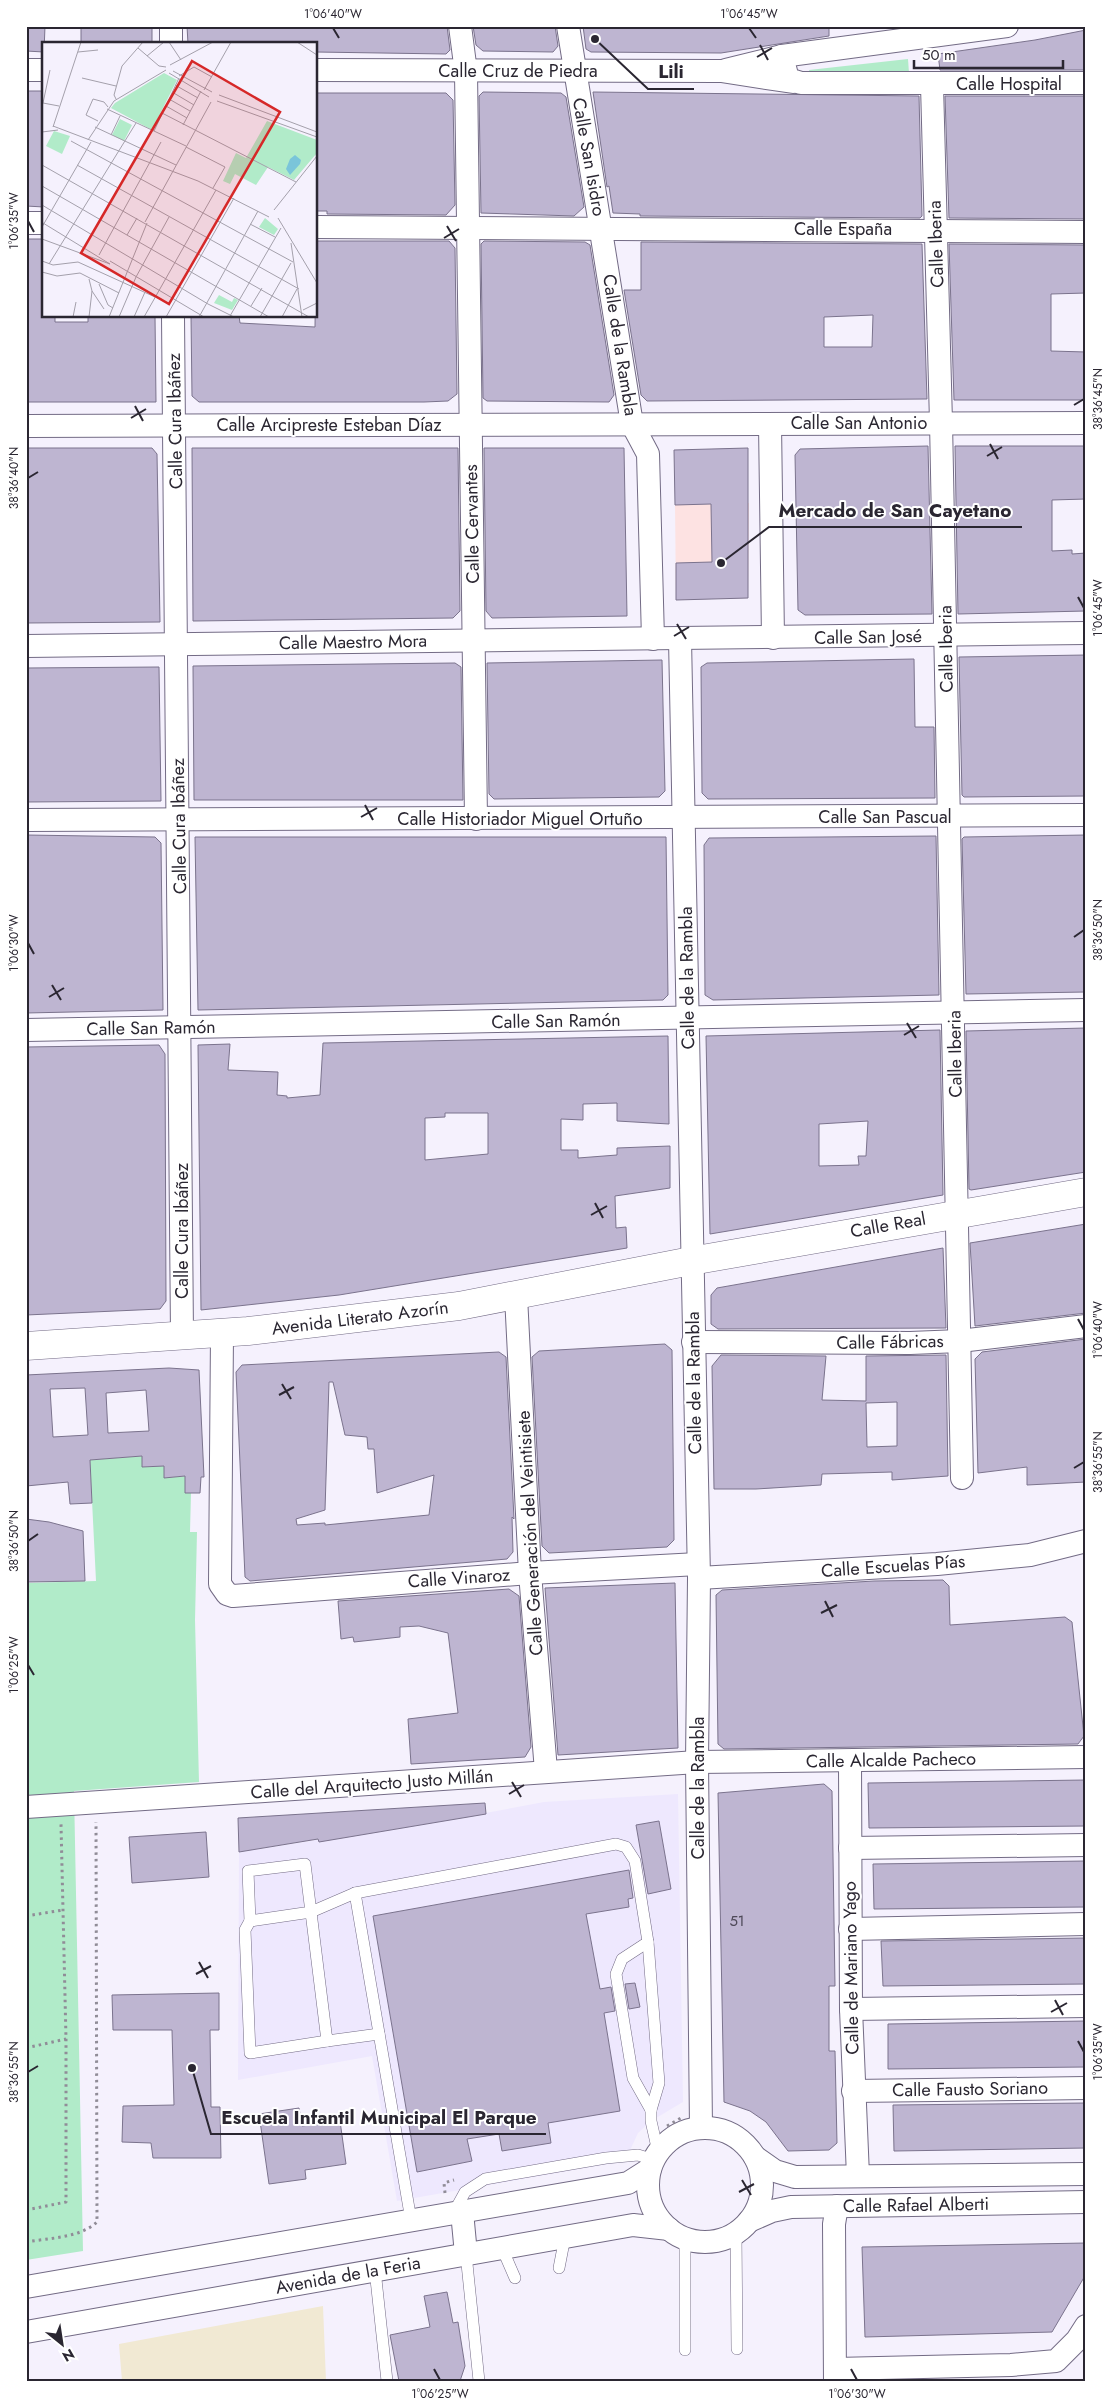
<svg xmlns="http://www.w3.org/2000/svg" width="1112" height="2407" viewBox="0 0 1112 2407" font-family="Jost,sans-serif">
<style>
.commercial{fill:#fde2e2}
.built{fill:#eee8fe}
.education{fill:#f1e9d3}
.green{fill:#b1ebc9}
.building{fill:#beb5d1;stroke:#7b738d;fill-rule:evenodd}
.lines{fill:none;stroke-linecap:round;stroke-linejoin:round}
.lane-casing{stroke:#736b85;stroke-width:12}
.street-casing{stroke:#736b85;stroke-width:24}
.secondary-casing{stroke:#736b85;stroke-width:29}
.path{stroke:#908c97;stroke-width:3;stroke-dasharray:2.5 4;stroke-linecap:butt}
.lane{stroke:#fff;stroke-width:11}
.street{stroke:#fff;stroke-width:22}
.secondary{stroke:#fff;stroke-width:28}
.ticks{fill:none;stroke:#2a2631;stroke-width:2}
.labels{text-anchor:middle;stroke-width:4;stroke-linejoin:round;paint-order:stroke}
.number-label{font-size:15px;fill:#4f4a59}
.street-label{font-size:18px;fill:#2a2631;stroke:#fff}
.inset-road{fill:none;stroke:#a4a0ab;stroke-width:1}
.view{fill:#d62828;fill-opacity:0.15;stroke:#d62828;stroke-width:2.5}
.inset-edge{fill:none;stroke:#2a2631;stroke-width:2.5}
.leader{fill:none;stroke:#2a2631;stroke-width:2}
.callout-dot{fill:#2a2631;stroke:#fff;stroke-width:2}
.callout-label{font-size:19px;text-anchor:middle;font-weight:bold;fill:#2a2631;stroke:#fff;stroke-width:4;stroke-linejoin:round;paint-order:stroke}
.neatline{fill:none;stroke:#2a2631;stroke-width:2}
.ticks-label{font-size:12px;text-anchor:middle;fill:#2a2631}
</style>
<rect width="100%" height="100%" fill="#f5f1fd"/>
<path class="commercial" d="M749,503L748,598L676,600L675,505Z"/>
<path class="built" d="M678,1794L683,2102L651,2121L638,2133L625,2161L397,2201L372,2056L238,2080L239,1852L464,1817L544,1802Z"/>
<path class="education" d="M323,2306L326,2381H122L119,2344Z"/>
<g class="green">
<path d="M908,59L909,73L810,74L809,70Z"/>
<path d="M164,1455L165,1478L185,1476V1492L191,1493L190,1532H197L195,1620L199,1782L74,1791L83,2251L26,2260V1583L96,1581L90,1460L142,1456L143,1467H153Z"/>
</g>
<g class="building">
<path d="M26,26H45L44,52L26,51Z"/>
<rect x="81" y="26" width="71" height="18"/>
<path d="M187,26H447L450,50L446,54L316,52V44H188Z"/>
<path d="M473,26H555L558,46L553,52L483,51L476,45Z"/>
<path d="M583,26H829V36L721,53L591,52L586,49Z"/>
<path d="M1086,30V70H940L938,54L1035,40Z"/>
<path d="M26,91H44V207L26,206Z"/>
<path d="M483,92L561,93L566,97L584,207L574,216L481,213L479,96Z"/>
<path d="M593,92L919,96L922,216L920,218L640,216V214L613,213L609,186L607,187Z"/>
<path d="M316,93H446L453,100L455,205L446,215L327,214V211H316Z"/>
<path d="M945,96H1086V219L949,218Z"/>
<path d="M26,239H44V316H55V322H88V316H155L156,402H26Z"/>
<path d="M316,241H449L455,248L457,394L448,401L424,402H199L192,396L191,316H239L240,323L315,327Z"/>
<path d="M484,241L585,242L590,245L614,395L609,402L487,401L483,398L481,244Z"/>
<path d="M641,242L922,244L927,399L647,401L641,395L624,290H641ZM873,315L872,347H824V317Z"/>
<path d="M949,244L1086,245V293L1051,294V351L1086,352V400H954Z"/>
<path d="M928,446L932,614L805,615L798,610L795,455L800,449Z"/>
<path d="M955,446H1086V499L1052,500V551L1072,550V554L1086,553V611L958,614Z"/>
<path d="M26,448H152L157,454L160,622L26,623Z"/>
<path d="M192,448H458L460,611L453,618L193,621Z"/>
<path d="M484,448H624L627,616L492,618L486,611Z"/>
<path d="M748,448V598L676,600V563L712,562L711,504L675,505L674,450Z"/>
<path d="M1086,655V796L964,797L962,795L959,657Z"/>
<path d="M914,659L915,727H934L935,798L708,799L702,793L701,667L707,663Z"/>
<path d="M662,660L665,791L659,797L494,799L489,794L487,663Z"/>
<path d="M455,663L461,667L463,800H194L193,666Z"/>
<path d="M159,667L161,801L26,802V668Z"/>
<path d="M26,835L155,837L161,843L163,1010L26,1013Z"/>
<path d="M1086,835V992L966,994L962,839L964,837Z"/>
<path d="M936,836L939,995L713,1000L705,995L704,845L709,838Z"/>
<path d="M195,837H666L668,995L663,1000L198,1010Z"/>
<path d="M1086,1028V1172L971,1190L969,1189L966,1031Z"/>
<path d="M940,1030L943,1195L710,1234L706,1036ZM868,1121L866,1156H858L859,1165L819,1166V1124Z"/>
<path d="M668,1036L669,1124L617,1121V1103L583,1104V1120L561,1119V1150H578V1158L617,1155V1148L670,1146V1188L615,1196L616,1228L626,1227L627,1248L339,1295L201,1310L198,1045L230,1044L228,1070L278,1072L277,1095L287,1096V1098L320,1095L323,1043ZM445,1113H488V1154L425,1160V1118L445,1117Z"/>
<path d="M159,1045L165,1054L166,1301L160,1309L26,1315V1047Z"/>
<path d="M1086,1224V1313L975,1326L970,1243Z"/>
<path d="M943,1248L946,1328L718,1329L711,1324V1295L717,1288Z"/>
<path d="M1086,1339V1482L1027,1485V1467L978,1473L975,1359L982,1352Z"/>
<path d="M665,1344L672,1350L674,1540L667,1547L549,1553L542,1546L532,1357L539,1351Z"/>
<path d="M499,1352L506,1357L514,1519L512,1517L513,1552L507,1559L250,1581L245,1577L236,1372L242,1365ZM329,1382H333L345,1435L367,1437L368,1449H374L377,1493L434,1475L429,1515L325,1525V1523L297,1525L296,1519L325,1510Z"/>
<path d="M721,1355L826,1356L822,1400L866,1401V1356L946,1355L948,1476L892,1480V1472L822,1474L821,1485L756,1489H714L712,1366ZM897,1402V1446L867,1447L866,1403Z"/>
<path d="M169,1368L199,1370L204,1477H201L200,1493H185V1476L164,1478V1466L142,1467V1456L90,1460L92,1503L70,1504L68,1482L26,1486V1375ZM85,1388L88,1435L53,1437L50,1389ZM146,1390L149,1431L108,1433L106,1393Z"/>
<path d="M26,1519L49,1522L83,1531L85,1581L26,1582Z"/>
<path d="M943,1580L949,1586L950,1625L1065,1617L1072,1622L1084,1736L1078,1744L724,1749L718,1744L716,1595L722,1590L874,1581Z"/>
<path d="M675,1583L678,1748L558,1755L545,1588Z"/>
<path d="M509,1589L519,1596L531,1747L525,1757L411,1764L408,1719L458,1713L448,1633L419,1626L400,1627V1637L354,1642L353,1637L341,1639L338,1601Z"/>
<path d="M1086,1780V1826L869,1828L868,1783Z"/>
<path d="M824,1784L832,1791L835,1986H829V2051H835L837,2143L829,2150L788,2151L766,2122L750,2111L724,2102L718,1793Z"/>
<path d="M485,1803L486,1814L319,1842L318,1839L239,1852L238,1818Z"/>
<path d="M659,1821L671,1889L648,1894L636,1825Z"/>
<path d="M206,1832L209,1877L132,1883L129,1837Z"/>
<path d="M1086,1861V1907L874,1909L873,1864Z"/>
<path d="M629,1870L633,1898L628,1899L629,1907L586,1914L600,1989L611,1987L615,2011L604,2013L620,2111L548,2123L551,2143L502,2151L499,2134L467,2139L472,2161L417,2172L373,1916Z"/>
<path d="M1086,1938V1984L883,1986L881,1941Z"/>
<path d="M635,1983L640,2007L629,2009L625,1984Z"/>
<path d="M219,1993V2030H210L211,2107H220L221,2158H153L151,2143L122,2142L123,2106L174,2105L172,2030H113L112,1995Z"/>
<path d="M1086,2021V2067L888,2069V2024Z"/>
<path d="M1086,2103V2148L894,2151L893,2105Z"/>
<path d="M299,2108L302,2126L340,2121L346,2164L305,2170L306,2179L269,2184L259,2114Z"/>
<path d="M1086,2243V2274L1052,2332L865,2337L862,2247Z"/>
<path d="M447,2292L453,2323L458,2322L465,2366L460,2381H399L390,2335L430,2327L424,2296Z"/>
</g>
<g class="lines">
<g class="lane-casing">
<g id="lane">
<path d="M355,1893L311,1912L250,1921L248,1871L305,1864L327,2041L379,2034"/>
<path d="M250,1921L245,1930L250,2053L327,2041"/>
<path d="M648,1942L622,1959L616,1974L633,2078L651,2110"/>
<path d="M454,2212L465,2192L485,2179L606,2158L638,2155L654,2160"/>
<path d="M411,2220L355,1893L616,1844L626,1847L635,1861L648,1942L659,2083L651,2110V2121L658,2152"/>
<path d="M736,2233L737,2349"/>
<path d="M685,2238V2350"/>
<path d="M502,2248L515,2278"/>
<path d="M466,2254L479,2381"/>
<path d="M559,2268L565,2237"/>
<path d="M375,2270L387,2381"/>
</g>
</g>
<g class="street-casing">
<g id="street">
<path d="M171,26V44"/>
<path d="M460,26L466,72L476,819"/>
<path d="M568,26L632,424L648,454L653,639"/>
<path d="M782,56L788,79L801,83H1086"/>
<path d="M26,70H44"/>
<path d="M316,70L721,71L793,82"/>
<path d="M726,70L782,56L1007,26"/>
<path d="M932,85L941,422L962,1478"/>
<path d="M26,223H44"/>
<path d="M316,227L1086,232"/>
<path d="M173,316L182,1335"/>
<path d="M770,424L773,638"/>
<path d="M26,426L1086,423"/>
<path d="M680,639L699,1578L697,1762L701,2128"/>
<path d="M26,646L1086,633"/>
<path d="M26,820L1086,815"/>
<path d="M26,1030L1086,1010"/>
<path d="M516,1296L530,1573L546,1771"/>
<path d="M222,1334L220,1584L227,1594L233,1596L530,1573L698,1564"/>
<path d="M693,1342L910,1343L960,1341L1086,1326"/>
<path d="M699,1578L937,1564L1030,1555L1086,1541"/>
<path d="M850,1761L851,2009L858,2176"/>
<path d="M26,1807L697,1762L1086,1757"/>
<path d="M850,1848L1086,1845"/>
<path d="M850,1929L1086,1924"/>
<path d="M851,2009L1086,2006"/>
<path d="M853,2091L1086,2088"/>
<circle cx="705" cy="2185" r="57"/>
<path d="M755,2157L775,2171L795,2177L1086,2174"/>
<path d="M462,2212L466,2254"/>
<path d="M749,2221L772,2211L791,2207L1086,2202"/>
<path d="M26,2287L628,2183L650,2169"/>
<path d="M26,2332L633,2225L669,2229"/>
<path d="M835,2369L1011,2365L1056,2361L1077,2340L1086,2326"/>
<path d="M835,2381L834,2224L837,2206"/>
</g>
</g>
<g class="secondary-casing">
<path id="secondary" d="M26,1346L248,1331L459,1306L691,1261L1086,1192"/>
</g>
<g class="path">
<path d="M26,1916L63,1910"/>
<path d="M26,2048L66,2039"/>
<path d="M667,2126L681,2118"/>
<path d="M445,2193L444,2183L454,2180"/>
<path d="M26,2210L66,2202V2039L61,1824"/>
<path d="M26,2242C49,2238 80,2238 97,2222L96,1822"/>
</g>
<use href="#lane" class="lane"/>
<use href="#street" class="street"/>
<use href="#secondary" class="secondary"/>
</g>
<path class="ticks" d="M333,28L339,38M749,28L756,38M760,45L768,60M757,57L772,48M28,221L34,232M447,226L456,241M444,238L459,229M1074,405L1084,399M135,406L143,421M131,418L146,409M990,444L998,459M987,456L1002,447M28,478L38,472M1078,597L1084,608M677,624L686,639M674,636L689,627M365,805L373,820M361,817L377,808M1074,937L1084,930M28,943L34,954M52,985L61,1000M49,997L64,988M907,1023L916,1038M904,1035L919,1026M595,1203L603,1218M591,1215L607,1206M1078,1319L1084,1330M282,1384L291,1399M279,1395L294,1387M1074,1468L1084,1462M28,1541L38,1534M825,1601L833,1617M821,1613L837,1605M28,1665L34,1675M512,1782L521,1797M509,1794L524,1785M199,1962L208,1978M196,1974L211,1966M1055,2000L1063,2015M1051,2012L1067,2003M1078,2041L1084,2052M28,2072L38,2066M742,2180L751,2195M739,2192L754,2184M434,2369L440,2380M851,2369L857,2380"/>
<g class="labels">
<g class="number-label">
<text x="737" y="1926">51</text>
</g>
<g class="street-label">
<text x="518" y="77">Calle Cruz de Piedra</text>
<text x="1009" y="90">Calle Hospital</text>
<text transform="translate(589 157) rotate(80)" y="6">Calle San Isidro</text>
<text x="843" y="235">Calle España</text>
<text transform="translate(936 244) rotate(-92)" y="6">Calle Iberia</text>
<text transform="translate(620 345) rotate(81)" y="6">Calle de la Rambla</text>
<text transform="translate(175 421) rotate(-91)" y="6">Calle Cura Ibáñez</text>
<text x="859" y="429">Calle San Antonio</text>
<text x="329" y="431">Calle Arcipreste Esteban Díaz</text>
<text transform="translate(472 524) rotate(-91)" y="6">Calle Cervantes</text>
<text transform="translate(868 637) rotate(-1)" y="6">Calle San José</text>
<text transform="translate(353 642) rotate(-1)" y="6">Calle Maestro Mora</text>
<text transform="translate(946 649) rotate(-91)" y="6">Calle Iberia</text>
<text x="885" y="823">Calle San Pascual</text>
<text x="520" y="825">Calle Historiador Miguel Ortuño</text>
<text transform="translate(179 826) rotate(-91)" y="6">Calle Cura Ibáñez</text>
<text transform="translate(687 978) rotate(-91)" y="6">Calle de la Rambla</text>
<text transform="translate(556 1021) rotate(-1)" y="6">Calle San Ramón</text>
<text transform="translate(151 1028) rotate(-1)" y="6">Calle San Ramón</text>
<text transform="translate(955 1054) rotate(-91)" y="6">Calle Iberia</text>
<text transform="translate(888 1225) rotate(-10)" y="6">Calle Real</text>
<text transform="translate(182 1231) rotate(-90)" y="6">Calle Cura Ibáñez</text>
<text transform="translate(360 1318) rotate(-7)" y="6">Avenida Literato Azorín</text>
<text transform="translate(890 1342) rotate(-1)" y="6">Calle Fábricas</text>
<text transform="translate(694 1383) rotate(-91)" y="6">Calle de la Rambla</text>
<text transform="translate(530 1533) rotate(-93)" y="6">Calle Generación del Veintisiete</text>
<text transform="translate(893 1566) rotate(-4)" y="6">Calle Escuelas Pías</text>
<text transform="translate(459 1578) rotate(-4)" y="6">Calle Vinaroz</text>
<text transform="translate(891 1760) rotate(-1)" y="6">Calle Alcalde Pacheco</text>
<text transform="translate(372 1784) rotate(-4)" y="6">Calle del Arquitecto Justo Millán</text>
<text transform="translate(698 1788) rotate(-90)" y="6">Calle de la Rambla</text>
<text transform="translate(851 1968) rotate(-91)" y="6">Calle de Mariano Yago</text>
<text transform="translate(970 2089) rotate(-1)" y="6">Calle Fausto Soriano</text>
<text transform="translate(916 2205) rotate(-1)" y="6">Calle Rafael Alberti</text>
<text transform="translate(348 2275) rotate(-10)" y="6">Avenida de la Feria</text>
</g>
</g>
<g transform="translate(42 42)">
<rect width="275" height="275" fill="#f5f1fd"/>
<path d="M122,31L135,38L110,88L69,66L73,61ZM78,77L90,83L82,99L70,93ZM225,79L275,98V111L252,138L226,125L214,143L193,132L188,142L181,139L194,111L204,116ZM12,89L28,94L20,112L4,104ZM223,176L236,187L232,193L217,185ZM177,253L190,260L192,256L196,258L190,268L172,261Z" fill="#b1ebc9"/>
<path d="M253,113L259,118L258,122L248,133L244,127L248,117Z" fill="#7ac5da"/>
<path class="inset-road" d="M127,0L139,18M255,0L275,13M96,6L117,24L124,25M36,10L56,8M105,14L122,0M128,23L171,0M131,29L170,50M127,31L167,55M137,34L152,25L170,35M40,36L74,44M133,43L156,56M162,48L189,0M130,50L152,63M177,53L275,90M74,57L72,53L80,24L101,0M127,57L148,69M175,59L275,95M1,61L8,28M1,61L17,64M124,64L145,76M65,67L144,104M120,71L254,140M56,79L44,73L51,57L62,60L66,65M141,83L159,49M11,84L156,139L227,175M11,85L39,0M53,85L134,123M112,89L137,36M0,90L16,88M69,93L78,74M46,98L72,59L124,28M29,99L251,220M144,105L183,125L171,146M0,123L267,275M35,123L257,247M0,144L227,275M0,163L166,262L192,275M232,168L275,114M236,176L275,241M103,180L169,60M1,181L68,222M208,182L233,195M0,185L49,100M85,193L95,176M0,197L68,222M249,201L260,275M57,213L119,100M0,219L11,223L36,220L113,255M68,219L162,275M7,222L94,81M0,230L15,234L38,231L77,251M47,237L50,249L47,275M57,242L66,263L71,266M50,249L62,267M209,264L220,246M261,268L275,261M188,274L239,186M31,275L34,260M67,275L105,181M77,275L94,235L127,175M92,275L103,250M102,275L174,148M124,275L192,156M157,275L216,169M218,275L249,221M240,275L255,247"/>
<path class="view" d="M150,19L238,70L127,262L39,211Z"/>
<rect width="275" height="275" class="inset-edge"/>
</g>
<path class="leader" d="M595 39L648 89H694M721 563L769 527H1022M192 2068L211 2134H546"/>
<g class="callout-dot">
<circle cx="595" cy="39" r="5"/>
<circle cx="721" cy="563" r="5"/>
<circle cx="192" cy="2068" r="5"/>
</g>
<g class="callout-label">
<text x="671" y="78">Lili</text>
<text x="895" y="517">Mercado de San Cayetano</text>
<text x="379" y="2124">Escuela Infantil Municipal El Parque</text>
</g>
<rect width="1112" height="2407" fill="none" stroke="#ffffff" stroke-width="55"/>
<g transform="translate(62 2344) rotate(150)" stroke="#ffffff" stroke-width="4" paint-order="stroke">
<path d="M0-4L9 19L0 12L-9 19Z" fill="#2a2631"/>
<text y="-8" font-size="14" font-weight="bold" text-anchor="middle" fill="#2a2631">N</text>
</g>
<path d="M914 60v8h149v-8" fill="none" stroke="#2a2631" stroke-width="2.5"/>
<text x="922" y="60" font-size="15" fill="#2a2631" stroke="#ffffff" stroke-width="4" paint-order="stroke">50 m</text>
<rect x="28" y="28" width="1056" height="2352" class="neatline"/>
<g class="ticks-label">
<text x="333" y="18">1°06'40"W</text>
<text x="749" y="18">1°06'45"W</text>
<text transform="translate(14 221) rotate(-90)" y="4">1°06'35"W</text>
<text transform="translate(1098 399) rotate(-90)" y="4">38°36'45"N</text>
<text transform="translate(14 478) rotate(-90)" y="4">38°36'40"N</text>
<text transform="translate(1098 608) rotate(-90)" y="4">1°06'45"W</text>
<text transform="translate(1098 930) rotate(-90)" y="4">38°36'50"N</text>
<text transform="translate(14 943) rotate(-90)" y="4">1°06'30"W</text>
<text transform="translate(1098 1330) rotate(-90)" y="4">1°06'40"W</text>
<text transform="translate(1098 1462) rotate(-90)" y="4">38°36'55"N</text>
<text transform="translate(14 1541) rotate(-90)" y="4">38°36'50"N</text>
<text transform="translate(14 1665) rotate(-90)" y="4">1°06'25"W</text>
<text transform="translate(1098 2052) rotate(-90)" y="4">1°06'35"W</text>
<text transform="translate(14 2072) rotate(-90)" y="4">38°36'55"N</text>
<text x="440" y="2398">1°06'25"W</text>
<text x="857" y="2398">1°06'30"W</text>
</g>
</svg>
